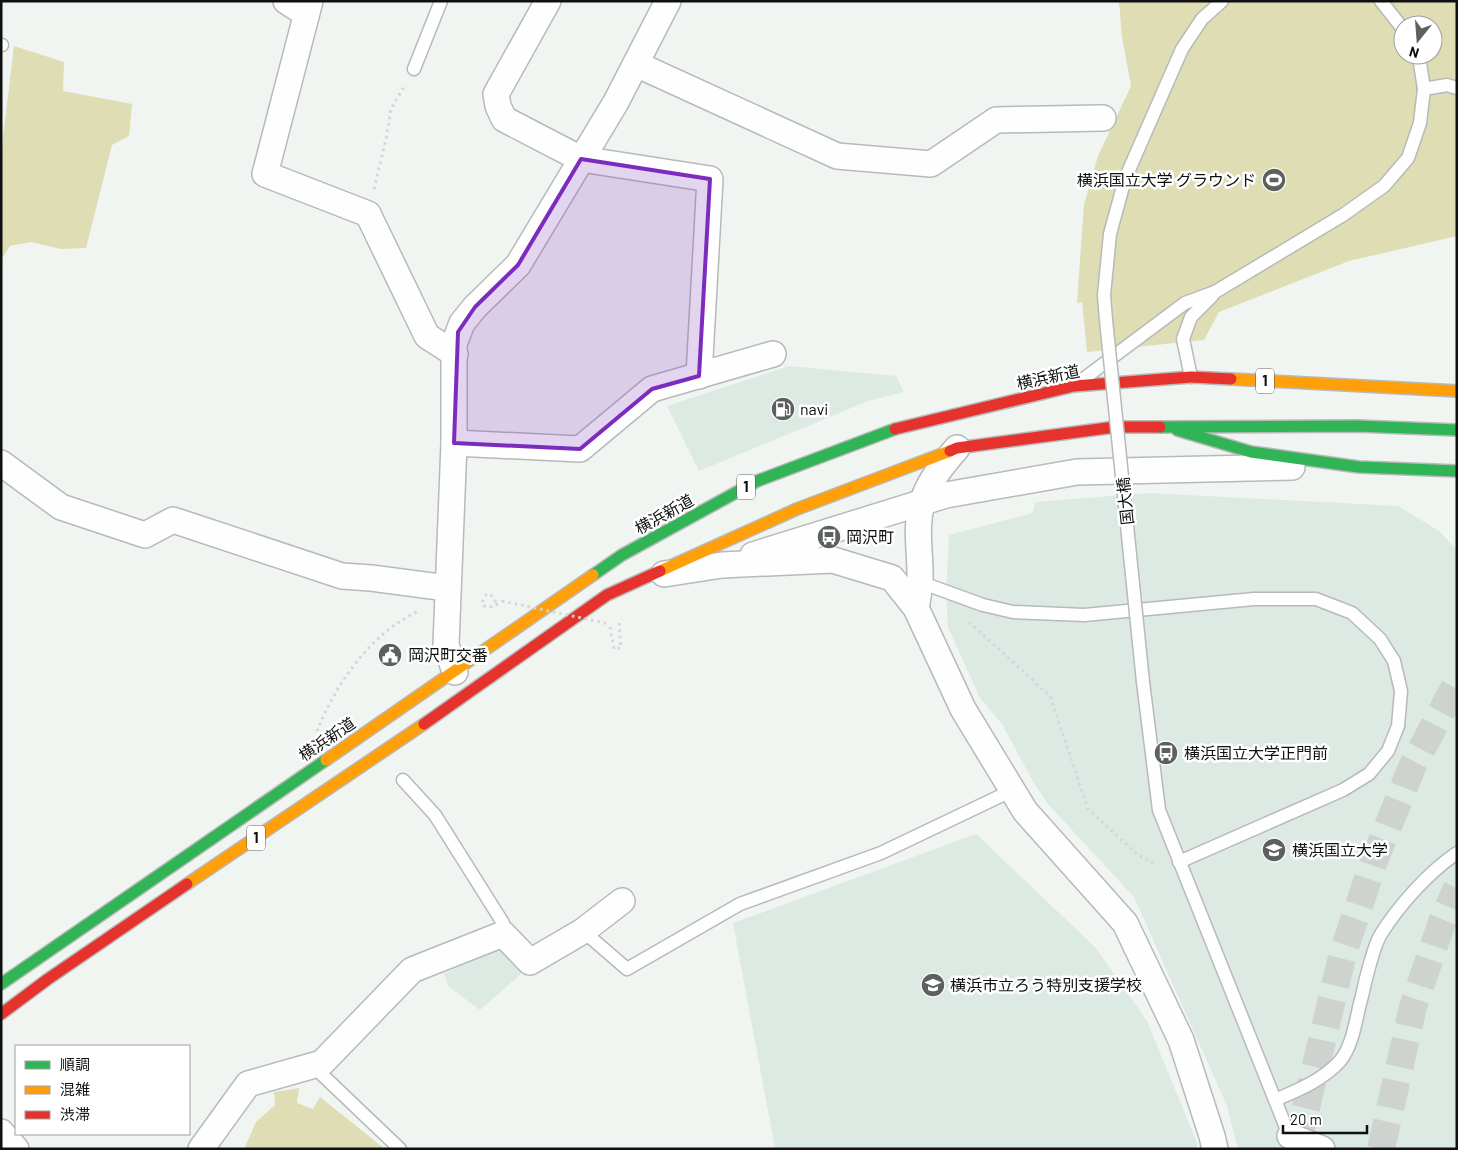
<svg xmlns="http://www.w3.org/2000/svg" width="1458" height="1150" viewBox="0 0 1458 1150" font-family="Barlow,'Noto Sans JP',sans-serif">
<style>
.built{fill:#dde9e3}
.green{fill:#deddb4;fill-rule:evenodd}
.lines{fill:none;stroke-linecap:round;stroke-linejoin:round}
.highway-tunnel{stroke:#ced3d0;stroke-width:28;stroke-dasharray:28 14;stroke-linecap:butt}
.lane-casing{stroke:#b7bab8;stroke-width:15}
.street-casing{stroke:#b7bab8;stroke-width:28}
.fast-casing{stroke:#b7bab8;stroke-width:14}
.slow-casing{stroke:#b7bab8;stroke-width:14}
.jam-casing{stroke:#b7bab8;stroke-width:14}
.path{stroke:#d5d6d6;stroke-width:3;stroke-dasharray:2.5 4;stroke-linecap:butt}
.lane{stroke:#fdfefd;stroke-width:12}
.street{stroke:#fdfefd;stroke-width:25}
.fast{stroke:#30b455;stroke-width:11}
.slow{stroke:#ff9f0a;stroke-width:11}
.jam{stroke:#e5322d;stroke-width:11}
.lane-bridge-casing{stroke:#b7bab8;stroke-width:15;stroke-linecap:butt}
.path-bridge{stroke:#d5d6d6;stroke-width:3;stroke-dasharray:2.5 4;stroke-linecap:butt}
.lane-bridge{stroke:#fdfefd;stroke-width:12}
.marked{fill:#7b2cbf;fill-opacity:0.2;stroke:#7b2cbf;stroke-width:4;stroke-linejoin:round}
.labels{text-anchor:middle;stroke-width:5;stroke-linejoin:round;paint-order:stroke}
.shield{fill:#fff;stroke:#565857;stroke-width:1}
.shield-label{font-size:15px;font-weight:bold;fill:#0e110f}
.poi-label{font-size:16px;fill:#0e110f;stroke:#fff;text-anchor:start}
.street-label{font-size:16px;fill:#0e110f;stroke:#fff}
</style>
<rect width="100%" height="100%" fill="#f0f5f2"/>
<g class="built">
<path d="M789,366L896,376L904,392L868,401L699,471L667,406Z"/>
<path d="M1149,493L1398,506L1439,531L1457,550V1149H1238L1227,1106L1134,897L1047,803L1031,778L1002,724L980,698L948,627L946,592L949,535L1033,513L1035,502Z"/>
<path d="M976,834L1096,948L1147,1021L1197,1143V1149H775L733,923Z"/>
<path d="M492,951H508L523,972L480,1010L448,986L444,974Z"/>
</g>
<g class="green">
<path d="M1119,1H1457V236L1349,261L1219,312L1204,340L1087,352L1082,302L1077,303L1084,205L1098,156L1131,86L1122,37ZM1403,25H1433V55H1403Z"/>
<path d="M14,46L64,62L63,91L132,104L129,136L112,145L86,248L61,249L31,242L10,246L1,260V154Z"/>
<path d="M299,1088L297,1103L313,1109L320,1097L385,1149H244L256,1122L275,1105L274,1092Z"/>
</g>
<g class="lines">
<g class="highway-tunnel">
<path d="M1296,1149L1343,953L1374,861L1412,767L1457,683"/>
<path d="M1381,1149L1413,1007L1442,922L1457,888"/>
</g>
<g class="lane-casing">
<g id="lane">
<path d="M1381,1L1403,29"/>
<path d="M1,45H2"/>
<path d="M414,69L441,1"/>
<path d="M1424,89L1447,85L1457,88"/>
<path d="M1106,320L1104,295L1110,234L1125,179L1182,49L1202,19L1222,1"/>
<path d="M1191,377L1183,339L1191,317L1212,296"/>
<path d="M1082,380L1185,303L1215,292L1343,215L1384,186L1408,158L1420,123L1424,89L1420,63L1416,55"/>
<path d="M917,581L983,605L1013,612L1084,615L1254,599H1316L1352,613L1380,639L1394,661L1401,691L1398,726L1388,751L1369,774L1343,790L1179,862"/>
<path d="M1143,682L1159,810L1291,1140"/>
<path d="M403,780L435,815L503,923V934"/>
<path d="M583,931L627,969L740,904L881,853L1013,790"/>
<path d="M313,1066L400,1149"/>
<path d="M1275,1100C1298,1090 1323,1080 1340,1061C1354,1044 1356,1016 1362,996C1365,981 1374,945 1381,934C1399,905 1429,872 1457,853"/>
</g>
</g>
<g class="street-casing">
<g id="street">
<path d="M286,1L306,14"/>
<path d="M310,1L265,174L368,214L427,336L455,354"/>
<path d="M548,1L496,94L498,106L504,119L581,159L710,179L699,376"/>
<path d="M636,64L837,156L931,164L996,120L1103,118"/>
<path d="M454,443L580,449L652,389L773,354"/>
<path d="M1,463L61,507L145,535L173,520L342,576L371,578L447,588"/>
<path d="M753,555L946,495L1077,472L1292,467"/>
<path d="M664,574L722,565L833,560L892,578L916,608L963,709L1025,811L1125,923L1181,1040L1212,1136L1215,1149"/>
<path d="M916,608C918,599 919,590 920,581C921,554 914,527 923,500C930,480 943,464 957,448"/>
<path d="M455,672L446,645L454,443V344L462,323L475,307L518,265L616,102L668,1"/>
<path d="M1,1132L16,1149"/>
<path d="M1290,1136L1322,1149"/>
<path d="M201,1149L248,1084L322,1063L412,970L503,934L530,962L583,931L622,901"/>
</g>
</g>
<g class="fast-casing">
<g id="fast">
<path d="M1160,427L1357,426L1457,430"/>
<path d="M1177,430L1251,452L1359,467L1457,471"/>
<path d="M593,575L622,555L757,481L895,429"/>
<path d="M1,984L326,760"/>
</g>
</g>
<g class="slow-casing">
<g id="slow">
<path d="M1231,379L1457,391"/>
<path d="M660,571L797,509L950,451"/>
<path d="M326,760L593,575"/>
<path d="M187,884L424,724"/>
</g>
</g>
<g class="jam-casing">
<g id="jam">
<path d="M895,429L1074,386L1191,377L1231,379"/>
<path d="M950,451L957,448L1115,427H1160"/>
<path d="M424,724L607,595L660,571"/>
<path d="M1,1014L48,979L187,884"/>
</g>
</g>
<g class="path">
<path d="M374,189L386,139L391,109L405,85"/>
<path d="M496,602L490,594L486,595L482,602L484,606C490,609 496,605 502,601"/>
<path d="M969,622L1050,696L1088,809L1138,855L1157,865"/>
<path d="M610,627L614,649L621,648L619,622"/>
<path d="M317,731C335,685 371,633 417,612"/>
</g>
<use href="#lane" class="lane"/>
<use href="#street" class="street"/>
<use href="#fast" class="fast"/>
<use href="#slow" class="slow"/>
<use href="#jam" class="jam"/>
<g class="lane-bridge-casing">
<path id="lane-bridge" d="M1106,320L1143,682"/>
</g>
<path class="path-bridge" d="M502,601L610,624"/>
<use href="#lane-bridge" class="lane-bridge"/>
</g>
<path class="marked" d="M581,159L710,179L699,376L652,389L580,449L454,443L458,332L475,307L518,265Z"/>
<defs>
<g id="stadium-disc" transform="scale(1.25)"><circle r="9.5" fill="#5d615e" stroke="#fff"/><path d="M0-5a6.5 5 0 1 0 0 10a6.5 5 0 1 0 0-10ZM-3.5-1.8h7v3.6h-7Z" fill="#fff"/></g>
<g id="fuel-disc" transform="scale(1.25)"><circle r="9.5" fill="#5d615e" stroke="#fff"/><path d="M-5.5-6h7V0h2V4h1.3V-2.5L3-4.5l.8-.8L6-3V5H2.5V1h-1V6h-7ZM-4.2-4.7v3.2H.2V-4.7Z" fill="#fff"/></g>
<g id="bus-disc" transform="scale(1.25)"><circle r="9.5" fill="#5d615e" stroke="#fff"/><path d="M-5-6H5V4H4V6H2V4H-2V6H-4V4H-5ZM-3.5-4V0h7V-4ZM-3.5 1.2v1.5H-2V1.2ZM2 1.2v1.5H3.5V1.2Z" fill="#fff"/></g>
<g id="civic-disc" transform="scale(1.25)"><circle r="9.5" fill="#5d615e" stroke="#fff"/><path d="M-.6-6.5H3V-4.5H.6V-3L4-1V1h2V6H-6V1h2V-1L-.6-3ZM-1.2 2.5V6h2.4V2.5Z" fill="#fff"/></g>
<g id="university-disc" transform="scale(1.25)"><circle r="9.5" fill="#5d615e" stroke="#fff"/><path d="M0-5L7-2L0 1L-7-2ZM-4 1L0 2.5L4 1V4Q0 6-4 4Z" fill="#fff"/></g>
<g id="school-disc" transform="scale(1.25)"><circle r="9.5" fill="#5d615e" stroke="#fff"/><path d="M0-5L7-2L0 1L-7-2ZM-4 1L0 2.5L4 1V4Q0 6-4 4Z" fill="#fff"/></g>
</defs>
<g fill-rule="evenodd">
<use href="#stadium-disc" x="1274" y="180"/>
<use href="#fuel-disc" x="783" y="409"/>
<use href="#bus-disc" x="829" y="537"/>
<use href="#civic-disc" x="390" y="655"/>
<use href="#bus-disc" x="1166" y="753"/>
<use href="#university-disc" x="1274" y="850"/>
<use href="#school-disc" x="933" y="985"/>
</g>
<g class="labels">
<g class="shield">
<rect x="1256" y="368.5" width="18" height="25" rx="4"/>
<rect x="737" y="474.5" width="18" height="25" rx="4"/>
<rect x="247" y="825.5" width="18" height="25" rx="4"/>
</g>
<g class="shield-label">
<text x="1265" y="386">1</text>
<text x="746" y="492">1</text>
<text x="256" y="843">1</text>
</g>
<g class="poi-label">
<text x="1256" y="186" text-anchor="end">横浜国立大学 グラウンド</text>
<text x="800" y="415">navi</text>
<text x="846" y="543">岡沢町</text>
<text x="408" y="661">岡沢町交番</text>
<text x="1184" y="759">横浜国立大学正門前</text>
<text x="1292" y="856">横浜国立大学</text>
<text x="950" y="991">横浜市立ろう特別支援学校</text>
</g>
<g class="street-label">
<text transform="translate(1048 377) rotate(-12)" y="6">横浜新道</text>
<text transform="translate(1125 501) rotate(-96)" y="6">国大橋</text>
<text transform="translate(664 514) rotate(-29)" y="6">横浜新道</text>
<text transform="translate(327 739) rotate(-34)" y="6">横浜新道</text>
</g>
</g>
<rect width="1458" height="1150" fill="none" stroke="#0e110f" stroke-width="5"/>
<rect x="15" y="1045" width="175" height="90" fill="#ffffff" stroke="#9fa09f"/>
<rect x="25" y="1061" width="25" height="8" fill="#30b455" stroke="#9fa09f"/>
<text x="60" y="1070" font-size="15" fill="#0e110f">順調</text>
<rect x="25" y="1086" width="25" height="8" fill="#ff9f0a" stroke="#9fa09f"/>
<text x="60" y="1095" font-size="15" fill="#0e110f">混雑</text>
<rect x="25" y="1111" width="25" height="8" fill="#e5322d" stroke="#9fa09f"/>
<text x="60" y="1120" font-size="15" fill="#0e110f">渋滞</text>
<g transform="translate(1418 40) rotate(197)"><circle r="24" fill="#ffffff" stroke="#9fa09f"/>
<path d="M0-4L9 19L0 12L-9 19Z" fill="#5d615e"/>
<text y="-8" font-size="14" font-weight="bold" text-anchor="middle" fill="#0e110f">N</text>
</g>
<path d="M1283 1125v8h84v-8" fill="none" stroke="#0e110f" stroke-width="2.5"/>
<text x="1290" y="1125" font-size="15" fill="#0e110f" stroke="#ffffff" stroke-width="4" paint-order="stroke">20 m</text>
</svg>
